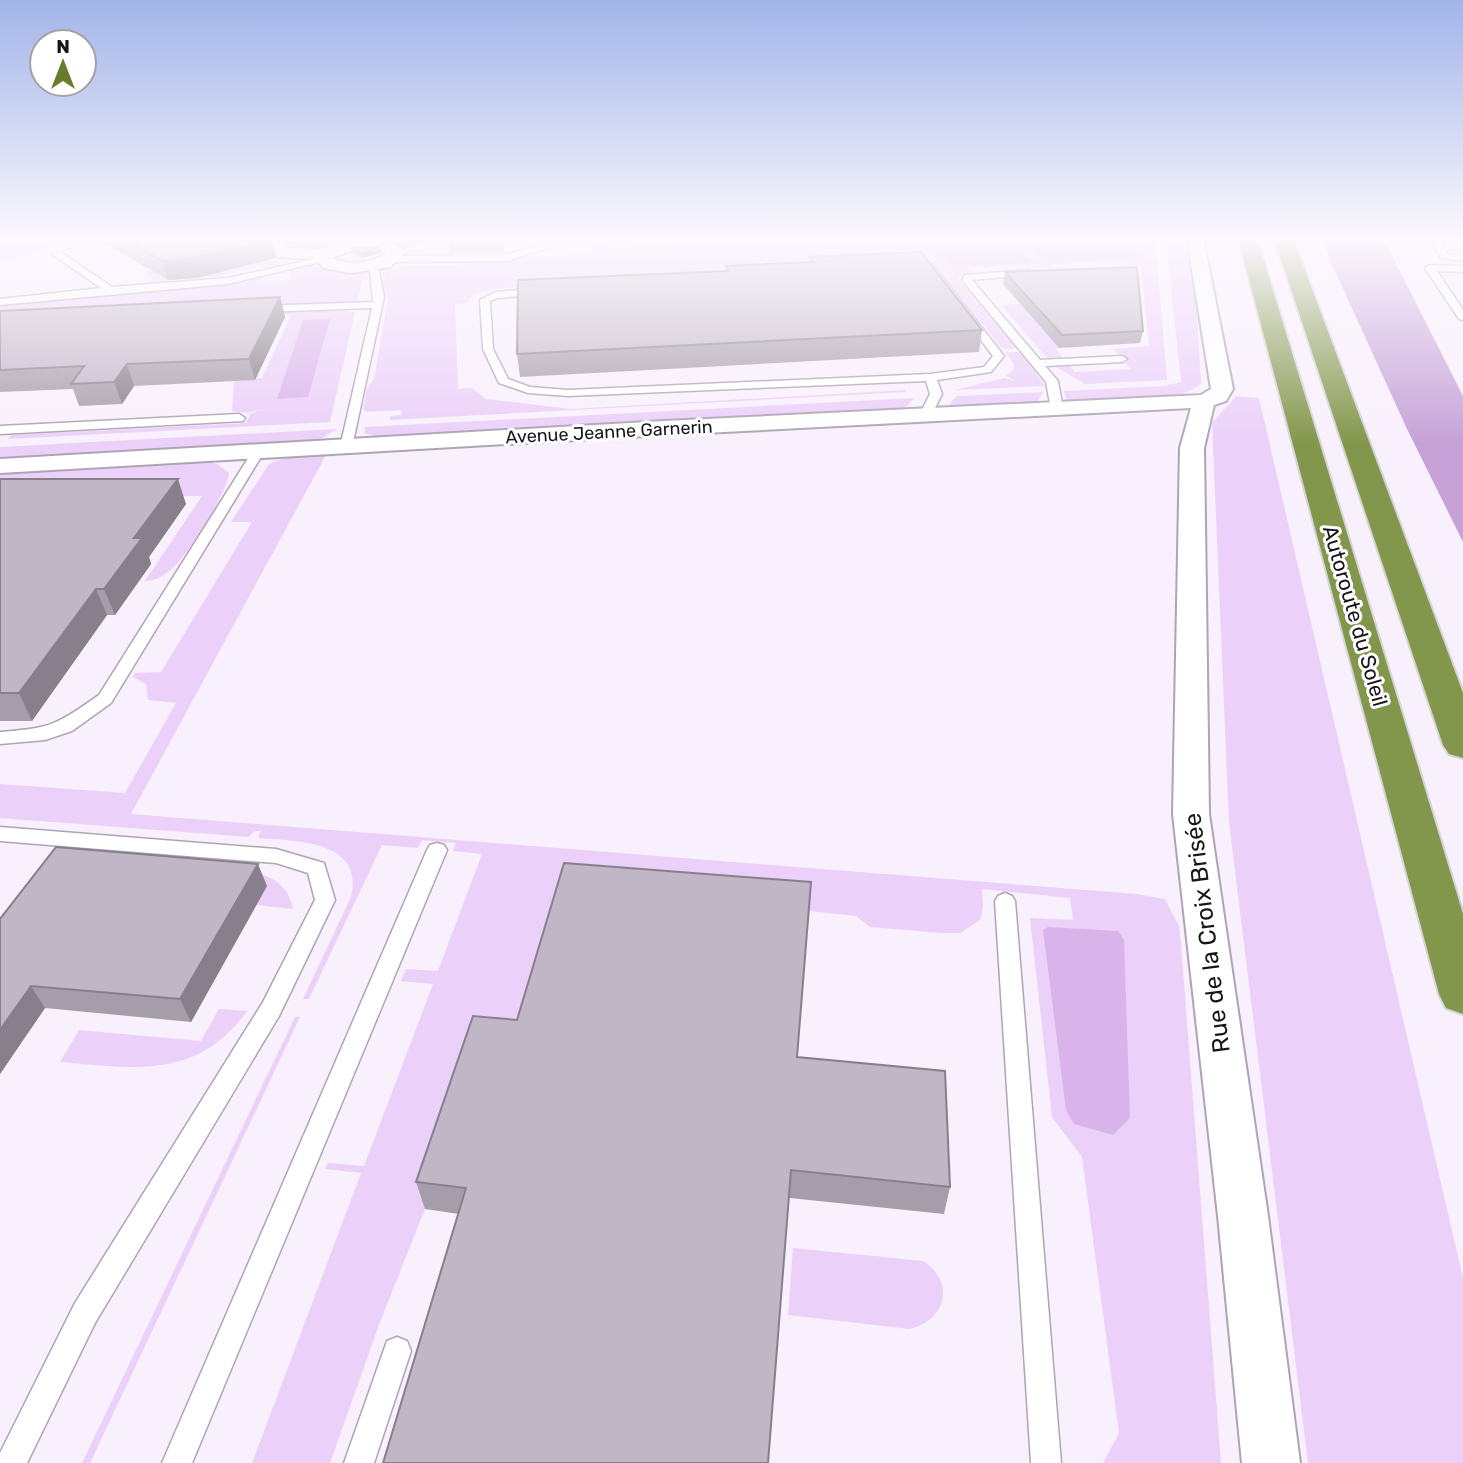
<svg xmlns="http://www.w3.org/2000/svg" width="1463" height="1463" viewBox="0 0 1463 1463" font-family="Rubik,sans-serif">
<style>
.green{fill:#ebd0f9}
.forest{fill:#c6a2d8}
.water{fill:#d9b4eb}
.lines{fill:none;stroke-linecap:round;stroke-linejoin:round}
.lane-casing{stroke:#aea4b4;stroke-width:3}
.street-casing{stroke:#aea4b4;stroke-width:4}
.highway-casing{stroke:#d5d5d6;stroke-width:4}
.lane{fill:#fff;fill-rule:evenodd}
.street{fill:#fff;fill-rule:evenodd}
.highway{fill:#83974c;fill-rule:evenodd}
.wall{fill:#a69daa}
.shaded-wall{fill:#877f8b}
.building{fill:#c1b6c6;stroke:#877f8b;stroke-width:2}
.labels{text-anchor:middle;stroke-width:6;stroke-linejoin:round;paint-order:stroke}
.far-street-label{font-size:18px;fill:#18151a;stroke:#fff}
.street-label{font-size:21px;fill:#18151a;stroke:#fff}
.near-street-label{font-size:24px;fill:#18151a;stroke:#fff}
</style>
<rect width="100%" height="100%" fill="#f9f0fd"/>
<g class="green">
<path d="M0,238H59L51,240L56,244L30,255L0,262Z"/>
<path d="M566,238H578L618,249L746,238H1155L1167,380L1085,384L1054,366H1070L1075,372L1131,369L1125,363L1129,361L1112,349L1149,346L1141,266L1122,267L1115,261L1051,264L1054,268L1041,269L1036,265L971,268L974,272L961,274L958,279L1017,349H1003L932,263L925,259H831L494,289C484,292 471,293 467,303L455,304L458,389L472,388L486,399L571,409L905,390L906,392L390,420V416L401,415L402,410L367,412L363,409L367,389L374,379L388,299L381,280L385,279L386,275H381L383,271L410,265H456L586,253L594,249Z"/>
<path d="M1166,238H1187L1196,298L1201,384C1171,407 1105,400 1067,402L1064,391L1165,386L1181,382Z"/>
<path d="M255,260H275L284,265L266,269L259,266L221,276L227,279L131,288L117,287L123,283L130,286L154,280L145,272L150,270L172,283L258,263Z"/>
<path d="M310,265L337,272H361L369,280H362L357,301L350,303L0,324V305L230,285L262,276L263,282L290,280V269Z"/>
<path d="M1075,301L1059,348H1055L1063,358L1048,359L1001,305Z"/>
<path d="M317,309L355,312L330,422L8,439L11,435L246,423L250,414L265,408L248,413L232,411L234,381L262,378L291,315L72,323Z"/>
<path d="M1005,352H1020L1045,386L955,390L1004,378L1015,381L1006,376L1013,370L1014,364Z"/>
<path d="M1043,392L1037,403L947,408L956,396Z"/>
<path d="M1236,396L1259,398L1463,1278V1463H1308L1229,822L1212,423Z"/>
<path d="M914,398L906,407L896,410L399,439L377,437L364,433L365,427Z"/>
<path d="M337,429L322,438L299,444L0,460V447Z"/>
<path d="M326,455L131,814L1136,894L1165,899L1179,926L1181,944L1221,1463H1103L1119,1433L1082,1157L1052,1117L1030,918L1073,920L1070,898L982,889L983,907L980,920L960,933H942L870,927L856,916L810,911L523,1049L425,1209L380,1322L330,1463H252L361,1173L325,1169L328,1163L364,1166L433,984L401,981L406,969L438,971L482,854L453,851L456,843L422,840L418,848L382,845L309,999H303L351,897C365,840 295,841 258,838L261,831H254L249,837L0,818V784L125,793L176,703L148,700L146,684L133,677L135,673L161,672L252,522H231L269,464L290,456Z"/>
<path d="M204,461L217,464L229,473C227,494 189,552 174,567C165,575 156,581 145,581L202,496L0,497V473Z"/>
<path d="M251,871C273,877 289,886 293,909L256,905L266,887Z"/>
<path d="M219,1009L247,1011C197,1081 133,1068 60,1062L79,1030L201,1041Z"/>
<path d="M295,1017H300L90,1463H82Z"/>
<path d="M793,1248L923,1261C956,1282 946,1321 909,1329L788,1315Z"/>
</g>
<path class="forest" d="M1320,238H1383L1463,396V542L1407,429Z"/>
<g class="water">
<path d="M1127,243L1142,258L1046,262L1029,248Z"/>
<path d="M1020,248L1035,263L954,266L937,253Z"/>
<path d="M330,319L308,397L277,399L303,320Z"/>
<path d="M1048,927L1118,931L1124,940L1130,1118L1113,1135L1074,1124L1066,1110L1043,930Z"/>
</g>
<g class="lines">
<g class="lane-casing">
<g id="lane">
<path d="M80,238H95L63,250L62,253L112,287L228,278L323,257L328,260L228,284L0,305V299L101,288L52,254L56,246Z"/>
<path d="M285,238H301L269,248L265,245Z"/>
<path d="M602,238H700L640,246Z"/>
<path d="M1430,238H1439L1447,254L1463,255V261L1441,258Z"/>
<path d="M554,240L557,241V245L507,261L392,262L387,259L392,256L506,255Z"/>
<path d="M892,256L933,265L1004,356L991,372L937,380L942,394L932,414L926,418L920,414L930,394L926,381L568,396L528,393L499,383L483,349L480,300L496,292ZM892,262L927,269L993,356L984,367L930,374L568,390L530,387L508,379L493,349L490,301L498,298Z"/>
<path d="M368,263L379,271L384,297L352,447L346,451L340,447L372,308L262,312L257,309L262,306L373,302L370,272L363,266Z"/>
<path d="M1430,265L1463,266V272L1437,271L1463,310V320L1459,319L1425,268Z"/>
<path d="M1029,270L1031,272L1026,275L972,280L1040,360L1122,356L1127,359L1122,362L1045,366L1058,381L1063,409L1057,413L1051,409L1046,382L962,280L965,275Z"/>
<path d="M239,414L245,418L243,421L0,434V426Z"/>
<path d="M258,448L264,452L111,703L72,731L45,740L0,744V732C52,728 56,725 99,695L252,452Z"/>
<path d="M0,827L276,849L324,863L335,900L279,1016L95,1323L27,1463H0V1453L75,1303L263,1002L315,900L308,873L276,863L0,841Z"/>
<path d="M437,843L444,845L447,850L192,1463H162L427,850L430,845Z"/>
<path d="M1005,893L1012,896L1015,901L1061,1463H1031L995,901L998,896Z"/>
<path d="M397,1337L407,1341L411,1351L374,1463H344L387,1341Z"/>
</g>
</g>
<g class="street-casing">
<g id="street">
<path d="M248,238H270L288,248L322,249L353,239H381L406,252L390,267L351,273L324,268L315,259L279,257ZM355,249H378L387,253C371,264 349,266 332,258Z"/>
<path d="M1187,238H1203L1233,389L1226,401L1214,405L1204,448L1209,814L1268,1216L1300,1463H1242L1218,1216L1173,814L1180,448L1191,408L664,435L0,473V459L664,421L1201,395L1211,389Z"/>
</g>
</g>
<g class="highway-casing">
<g id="highway">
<path d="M1238,238H1257L1463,914V1014L1446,1008L1439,994Z"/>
<path d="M1274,238H1293L1463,693V758L1449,754L1443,745Z"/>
</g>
</g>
<use href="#lane" class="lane"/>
<use href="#street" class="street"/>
<use href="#highway" class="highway"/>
</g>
<g class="wall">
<path d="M101,238H270L272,240L276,258L197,278L168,280L102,242Z"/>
<path d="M286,238H346L322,246L288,245Z"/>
<path d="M385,238H438L403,248Z"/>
<path d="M448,238H516L505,242L503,252L450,253Z"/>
<path d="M350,248L381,253L362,258L351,253Z"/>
<path d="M809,257L982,330L979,352L520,377L517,354L726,271V266L809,262Z"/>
<path d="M1005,272L1143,331L1140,343L1059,348L1003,284Z"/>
<path d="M280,297L285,317L255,380L134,386L122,404L79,406L73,389L0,392V311Z"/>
<path d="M0,479L186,504L149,557L151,564L115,615H107L32,721H0Z"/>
<path d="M267,886L191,1022L45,1008L0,1074V919Z"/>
<path d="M798,1057L950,1187L944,1214L790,1198L459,1214L425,1209L416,1182Z"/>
</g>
<g class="shaded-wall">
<path d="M320,238H346L322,246Z"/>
<path d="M402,238H438L403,248Z"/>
<path d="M501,238H516L505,242L503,252Z"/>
<path d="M272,240L276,258L197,278L168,280L162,261Z"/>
<path d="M380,248L381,253L362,258L361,253Z"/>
<path d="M280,297L285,317L255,380L249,359Z"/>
<path d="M127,364L134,386L122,404L114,382Z"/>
<path d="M178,479L186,504L149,557L151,564L115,615L104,589L134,538Z"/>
<path d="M96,589L107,615L32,721L19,693Z"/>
<path d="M258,864L267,886L191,1022L180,999Z"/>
<path d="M31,986L45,1008L0,1074V1030Z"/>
</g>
<g class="building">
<path d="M123,238H270L272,240L191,258L162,261Z"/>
<path d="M350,248H380L361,253Z"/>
<path d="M921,252L982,330L517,354L518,280L728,271L726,266L814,262L809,257Z"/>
<path d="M1137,267L1143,331L1062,335L1005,272Z"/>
<path d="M280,297L249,359L127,364L114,382L71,384L84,366L0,370V311Z"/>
<path d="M0,479H178L134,538H142L104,589H96L19,693H0Z"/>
<path d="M56,847L258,864L180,999L31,986L0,1030V919Z"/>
<path d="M564,863L811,882L797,1057L945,1071L950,1187L791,1170L768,1463H383L466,1188L416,1182L473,1016L517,1020Z"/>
</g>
<linearGradient id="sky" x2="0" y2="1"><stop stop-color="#a2b4e9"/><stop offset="0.54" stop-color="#fcf8fe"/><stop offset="1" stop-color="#fcf8fe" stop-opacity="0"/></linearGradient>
<rect width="1463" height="443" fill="url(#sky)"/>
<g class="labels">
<g class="far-street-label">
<text transform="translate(609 432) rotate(-3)" y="6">Avenue Jeanne Garnerin</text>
</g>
<g class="street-label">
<text transform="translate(1355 616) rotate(74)" y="7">Autoroute du Soleil</text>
</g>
<g class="near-street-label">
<text transform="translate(1207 933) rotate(-97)" y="8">Rue de la Croix Brisée</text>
</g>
</g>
<g transform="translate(63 63)"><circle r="33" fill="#ffffff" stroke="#a3a1a3" stroke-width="2"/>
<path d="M0-5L12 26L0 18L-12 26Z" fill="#687c2c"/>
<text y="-10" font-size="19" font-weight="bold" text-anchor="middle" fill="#18151a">N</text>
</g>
</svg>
